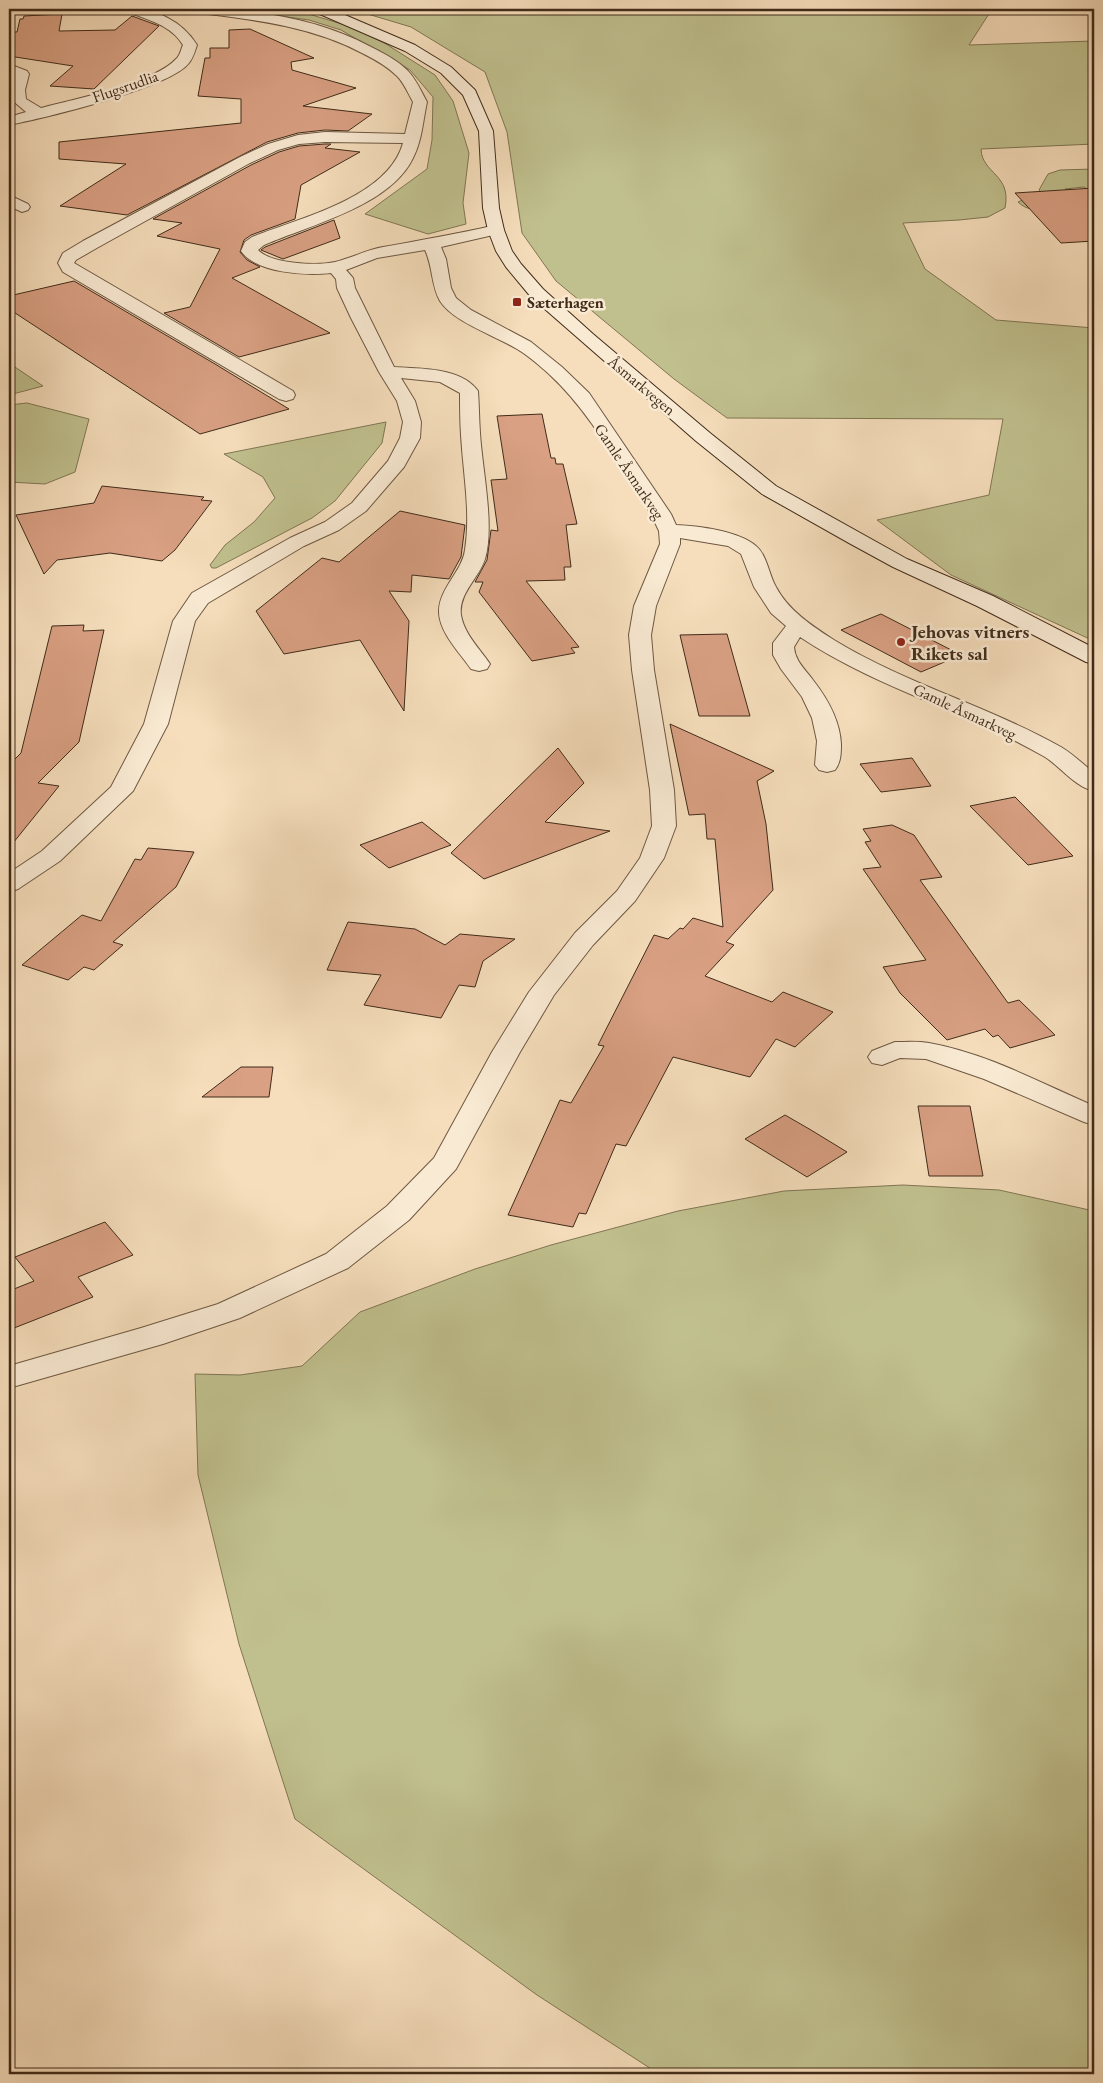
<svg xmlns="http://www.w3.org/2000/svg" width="1103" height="2083" viewBox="0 0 1103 2083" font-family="'EB Garamond',serif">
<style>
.green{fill:#c0c08e;stroke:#807654}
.building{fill:#d9a083;stroke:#402b19}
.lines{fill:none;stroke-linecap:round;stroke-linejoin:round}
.minor-casing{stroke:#6e5842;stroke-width:2}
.secondary-casing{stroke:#402b19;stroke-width:2}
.minor{fill:#f9ead3;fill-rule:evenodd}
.secondary{fill:#f9ead3;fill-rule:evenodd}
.poi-dot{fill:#8f2418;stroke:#f9ead3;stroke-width:2}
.labels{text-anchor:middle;stroke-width:5;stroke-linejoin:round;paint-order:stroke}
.far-street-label{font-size:16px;fill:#402b19;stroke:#f9ead3}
.far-poi-label{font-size:16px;font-weight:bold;fill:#402b19;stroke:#f9ead3;text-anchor:start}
.poi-label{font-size:19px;font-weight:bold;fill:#402b19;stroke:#f9ead3;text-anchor:start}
</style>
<rect width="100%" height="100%" fill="#f6debc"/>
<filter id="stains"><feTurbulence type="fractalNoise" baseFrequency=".004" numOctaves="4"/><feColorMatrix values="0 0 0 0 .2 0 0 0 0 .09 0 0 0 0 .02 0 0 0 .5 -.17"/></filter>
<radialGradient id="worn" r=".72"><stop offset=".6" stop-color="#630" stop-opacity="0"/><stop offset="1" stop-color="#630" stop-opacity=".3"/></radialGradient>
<g class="green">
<path d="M231,9H292L352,27L386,44L435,75L453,101L469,153L463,203L466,224L428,234L365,214L427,169L432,140L433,97L410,70L341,30L309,20Z"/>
<path d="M351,9H992L969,45L1094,41V144L981,149C982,174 1012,174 1005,208L988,217L959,220L903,223L925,269L996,320L1094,328V641L951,575L877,520L989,495L1003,419L727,418L674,379L556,281L522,233L507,132L485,72L411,27Z"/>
<path d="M1094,169V194L1084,187L1065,189L1085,197L1094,198V203C1088,202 1080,199 1075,199C1055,202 1036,219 1018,202L1025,199L1046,197L1039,190L1048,174L1060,170Z"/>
<path d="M9,363L43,386L9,395Z"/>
<path d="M27,403L89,419L75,472L45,484L9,482V405Z"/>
<path d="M386,422L382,443L335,501L312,518L216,568H212L210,565L225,545L254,522L275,498L263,477L224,454Z"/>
<path d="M903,1185L999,1190L1094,1211V2074H659L537,1995L295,1819L239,1644L198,1475L195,1374L240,1375L302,1366L360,1312L475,1269L551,1245L678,1211L784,1191Z"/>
</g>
<g class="building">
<path d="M62,14L59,31L115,30L132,16L159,26L94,89L50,86L73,66L9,56V32H17L20,19H23L24,16Z"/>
<path d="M250,29L314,58L291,62L292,70L356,88L303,106L372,114L348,131L325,130L298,133L267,142L127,215L60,206L126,164L59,159V142L241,123V99L198,96L205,58H210V48H229V30Z"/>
<path d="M325,144H331L325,148L360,152L301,185L295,219L251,235L244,240L240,252L247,260L260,267L232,278L330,333L239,357L164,313L190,307L220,249L157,236L182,223L153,219L251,165L279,152L299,146Z"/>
<path d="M1094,188V241L1061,243L1015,193Z"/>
<path d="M334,220L340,238L283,259L261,250L265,247Z"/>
<path d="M74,281L215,364L289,409L200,434L9,309V296Z"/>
<path d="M542,414L551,458H555L556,464H563L577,524L566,525L571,567H564L565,580L526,581L579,647L571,648L575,653L532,661L479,592L483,582H475L487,560L491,530L498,531L491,480L507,479L497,416Z"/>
<path d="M102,486L204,497L201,500L212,501L175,550L162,561L110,553L57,560L44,574L16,515L94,503Z"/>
<path d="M400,511L465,525L461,557L449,579L412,575L411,592L389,591L409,621L404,711L360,640L284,654L256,611L322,558L339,562Z"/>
<path d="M881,614L961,655L921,672L841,630Z"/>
<path d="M84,625L83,631L104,630L79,742L38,783L59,786L9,848V765L21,753L52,626Z"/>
<path d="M727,634L750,716H699L680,635Z"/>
<path d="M670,724L774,771L757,781L766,824L773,890L726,942L734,945L705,976L772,1002L783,992L833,1012L795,1047L776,1039L750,1077L673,1057L626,1146L616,1144L586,1214L579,1213L573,1227L508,1215L560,1100L571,1103L604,1046L598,1045L654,935L668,939L680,928L683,929L693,918L723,927L715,839H707L705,814L689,815Z"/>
<path d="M558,748L584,783L545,822L610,831L484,879L451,853Z"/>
<path d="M912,758L931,786L881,792L860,764Z"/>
<path d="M1015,797L1073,856L1028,865L970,806Z"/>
<path d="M422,822L451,845L389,868L360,845Z"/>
<path d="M892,825L914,835L942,877L920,880L1008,1003L1019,1000L1055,1035L1010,1048L998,1035L993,1037L985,1029L947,1040L900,993L883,967L926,960L863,869L881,867L865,842L871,841L863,829Z"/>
<path d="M148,848L194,852L176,887L113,942L123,945L94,970L84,967L68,980L22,965L82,915L101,921L135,859L141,860Z"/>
<path d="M348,922L415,929L445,945L460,934L515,939L483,961L475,987L459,985L441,1018L364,1005L381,975L327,970Z"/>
<path d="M241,1067H273L269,1097H202Z"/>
<path d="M918,1106H970L983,1176H929Z"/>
<path d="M785,1115L811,1130L847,1152L807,1177L745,1139Z"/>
<path d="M105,1222L133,1255L78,1277L93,1297L9,1330V1291L34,1281L15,1257Z"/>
</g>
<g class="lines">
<g class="minor-casing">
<g id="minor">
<path d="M126,9C154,7 182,21 197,45C195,51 193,58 189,63C170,88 44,118 9,125V117L26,112L12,100L11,90L14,76L9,73V64L27,71L29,74L25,90L26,99L41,108C75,99 154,83 176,59C180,56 181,49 183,45C171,25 148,20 128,12Z"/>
<path d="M194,9C255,9 317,18 371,47C383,53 397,60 407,70C416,79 421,91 427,102C423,120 422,141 413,158C390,206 310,225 264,245L258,250C271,264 317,266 335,262C352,258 366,250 383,247C421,240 458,234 496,225L502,227L504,230L502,233L441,247L446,259L451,288L456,298L471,310L531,342L562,367L589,393L671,514L676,525C699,526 739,531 756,546C767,555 769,575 776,587C788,610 812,626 834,640C906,684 988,706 1061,747C1073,754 1083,764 1094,773V791C1075,787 1061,767 1045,757C966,711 876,688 800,637L794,647C795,661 805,669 813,680C827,698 840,720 841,744C841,753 841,762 835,770L827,772L819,770L815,765L817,741L812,718L802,697L781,669L773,655V643L786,626L771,613L754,587L741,554L728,546L680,538V544L656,606L651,635L654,670L674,790L676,826L664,858L635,901L593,945L554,995L520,1052L456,1169L409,1220L348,1268L240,1318L163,1344L9,1388V1366L141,1328L218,1304L326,1254L387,1206L434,1158L492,1052L529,992L575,933L617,891L640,858L652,826L650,790L632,670L629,635L634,606L660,544L659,531L651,514C620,468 591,413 550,375C540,366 529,356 517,349C496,336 453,322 440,301C431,285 433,267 425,250L377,258L346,270L353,278L355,288L394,367C421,369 461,367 478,391C479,405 479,419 480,433C482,468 495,526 485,559C479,578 458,594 461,615C464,634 480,649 490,664L487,669L479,671L471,669C460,653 440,633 439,613C438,589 462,572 465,550C471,511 463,473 461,435C460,421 460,407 460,393L440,382L401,378L415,401L421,422L420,438L404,467L366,511L339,530L304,546L208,603L195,621L168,724L133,791L60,861L18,889L9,892V873L42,851L111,787L144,724L173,621L192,593L290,538L325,522L352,503L388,461L400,438L403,422L397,401L379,372L351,318L337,288L336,279L331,273C306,276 256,273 241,251L245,242L252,237C299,218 388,198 403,143L325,142L299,144L278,150L250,163L95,249L76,260L74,263L293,391L295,395L293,399L286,401L279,399L63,272L58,263L63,253L83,241L240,157L268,144L298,135L325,132L405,134L413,102C408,93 404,83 397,76C387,66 374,59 362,53C311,26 256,20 200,13L195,12Z"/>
<path d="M9,195L28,204L30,207L28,210L22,212L9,206Z"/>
<path d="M895,1042C906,1042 918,1041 929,1043C986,1053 1041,1083 1094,1106V1125L1084,1122L984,1079L926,1059L900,1058L882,1065L872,1063L868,1057L872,1051Z"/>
</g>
</g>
<g class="secondary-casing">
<path id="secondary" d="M313,9H331L415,45L451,67L475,90L493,131L499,208L504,230L512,251L521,264L543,289L593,334L710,433L776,486L907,559L993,596L1094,648V664L1086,662L977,606L893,567L849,543L762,494L696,441L531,297L506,267L496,251L488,230L483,208L479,131L463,95L441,73L405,51L315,12Z"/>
</g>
<use href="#minor" class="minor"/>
<use href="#secondary" class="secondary"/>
</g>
<g class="poi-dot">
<rect x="512" y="297" width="10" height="10" rx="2.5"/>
<circle cx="901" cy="642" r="5"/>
</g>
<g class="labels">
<g class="far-street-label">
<text transform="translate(125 86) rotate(-19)" y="6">Flugsrudlia</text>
<text transform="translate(642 385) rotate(40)" y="6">Åsmarkvegen</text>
<text transform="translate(630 471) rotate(56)" y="6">Gamle Åsmarkveg</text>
<text transform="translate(965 711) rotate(25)" y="6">Gamle Åsmarkveg</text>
</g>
<g class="far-poi-label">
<text x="527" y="308">Sæterhagen</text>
</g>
<g class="poi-label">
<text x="911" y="638">Jehovas vitners<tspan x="911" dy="22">Rikets sal</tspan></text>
</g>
</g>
<rect width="1103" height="2083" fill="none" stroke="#f6debc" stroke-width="30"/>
<rect x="10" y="10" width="1083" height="2063" fill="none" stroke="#402b19" stroke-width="2.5"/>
<rect x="15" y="15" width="1073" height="2053" fill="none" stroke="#402b19"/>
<rect width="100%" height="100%" filter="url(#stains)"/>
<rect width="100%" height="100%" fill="url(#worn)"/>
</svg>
